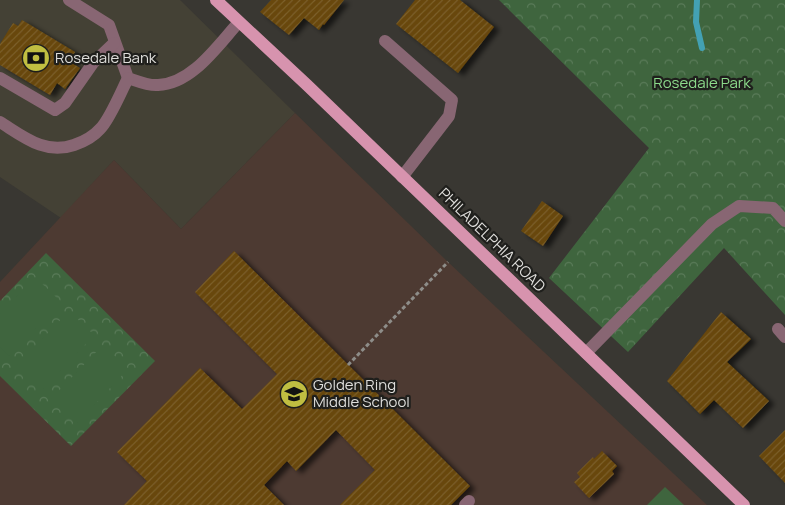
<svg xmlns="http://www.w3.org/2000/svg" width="785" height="505" viewBox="0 0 785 505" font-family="Manrope,sans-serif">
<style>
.built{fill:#444135}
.education{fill:#4d3a32}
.park{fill:url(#park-crowns)}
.pitch{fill:#3f653e}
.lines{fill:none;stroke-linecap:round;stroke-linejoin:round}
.stream{stroke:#43a1b3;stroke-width:6}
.building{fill:url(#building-hatch);filter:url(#shadow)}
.path{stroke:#8e8d89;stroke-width:3;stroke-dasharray:4 2.5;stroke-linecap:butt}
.minor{stroke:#886673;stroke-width:12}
.major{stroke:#d793ae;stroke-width:12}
.labels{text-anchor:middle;stroke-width:4.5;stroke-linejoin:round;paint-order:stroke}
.poi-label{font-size:15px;fill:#dfdedb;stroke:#1f1f1c;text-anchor:start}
.park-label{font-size:15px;fill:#8cda8b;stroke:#1f1f1c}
.street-label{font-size:15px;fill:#dfdedb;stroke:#1f1f1c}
</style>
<defs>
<pattern id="park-crowns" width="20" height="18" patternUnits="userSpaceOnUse" patternTransform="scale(1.25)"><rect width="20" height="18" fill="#3f653e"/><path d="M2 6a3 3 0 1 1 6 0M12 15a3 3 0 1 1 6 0" fill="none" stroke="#5a7b59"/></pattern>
<pattern id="building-hatch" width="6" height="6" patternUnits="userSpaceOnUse" patternTransform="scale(1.25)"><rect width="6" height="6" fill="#67460a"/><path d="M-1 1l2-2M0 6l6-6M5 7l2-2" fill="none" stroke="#7c602d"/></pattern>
<filter id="shadow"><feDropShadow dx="5.5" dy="3" stdDeviation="2.5" flood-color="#0009"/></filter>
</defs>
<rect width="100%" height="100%" fill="#393732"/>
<path class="built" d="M0,0H180L295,113L181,229L114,160L61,218L0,177Z"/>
<path class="education" d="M295,113L448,262L707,505H0V282L114,160L181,229Z"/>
<g class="park">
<path d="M499,0H785V315L724,248L628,352L549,278L649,148Z"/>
<path d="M46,253L155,361L71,446L0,376V301Z"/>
</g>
<g class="pitch">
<path d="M35,277L61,302L9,356L0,347V314Z"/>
<path d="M69,311L94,335L43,389L17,365Z"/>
<path d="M103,345L128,369L77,423L51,399Z"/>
<path d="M665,487L684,505H647Z"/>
</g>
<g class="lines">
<path class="stream" d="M697,0L696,22L702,48"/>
</g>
<g class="building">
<path d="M271,0H344L324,25L323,24L319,30L304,18L289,35L260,12Z"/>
<path d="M415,0H460L494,27L458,73L396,24Z"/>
<path d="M22,20L75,52L70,62L80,68L65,89L57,83L50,95L0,65V44L13,23L18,26Z"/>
<path d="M542,201L563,216L543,246L521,231Z"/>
<path d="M234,251L470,486L451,505H340L375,470L336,430L296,471L287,461L264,485L284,505H124L147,481L117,452L200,368L242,409L277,374L195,292Z"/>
<path d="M721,312L751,339L727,362L769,401L743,428L714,400L700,414L667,381Z"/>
<path d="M785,430V483L759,456Z"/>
<path d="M602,451L617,466L612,471L614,474L589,498L574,482L580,477L577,473L593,457L594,459Z"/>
</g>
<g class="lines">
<path class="path" d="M348,365L448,262"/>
<g class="minor">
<path d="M69,0L109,25L128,78C137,81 149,86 158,85C192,84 218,45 239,22"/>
<path d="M385,41L452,100L449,116L402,177"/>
<path d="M0,78L55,110L65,103L93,63L114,43"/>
<path d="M0,122C24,137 45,155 74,145C83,142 93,137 100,129C109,121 122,90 128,78"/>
<path d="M778,329L785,337"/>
<path d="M586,353L712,224L739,206L773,208L785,221"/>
<path d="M465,505L469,501"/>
</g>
<path class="major" d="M216,0L307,85L744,505"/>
</g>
<defs>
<g id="bank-disc" transform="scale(1.4375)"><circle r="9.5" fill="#c0be41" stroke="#1f1f1c"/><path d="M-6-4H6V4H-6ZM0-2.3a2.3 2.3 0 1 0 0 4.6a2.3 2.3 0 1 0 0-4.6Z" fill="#111"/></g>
<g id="school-disc" transform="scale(1.4375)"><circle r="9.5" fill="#c0be41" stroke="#1f1f1c"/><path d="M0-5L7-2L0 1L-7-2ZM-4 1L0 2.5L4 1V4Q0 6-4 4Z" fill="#111"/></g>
</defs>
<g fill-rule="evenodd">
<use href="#bank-disc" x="36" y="58"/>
<use href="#school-disc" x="294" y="394"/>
</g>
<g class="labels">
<g class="poi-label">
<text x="55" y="63">Rosedale Bank</text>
<text x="313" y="390">Golden Ring<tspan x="313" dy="17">Middle School</tspan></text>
</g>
<g class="park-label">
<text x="702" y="88">Rosedale Park</text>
</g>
<g class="street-label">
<text transform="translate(492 240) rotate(44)" y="5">PHILADELPHIA ROAD</text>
</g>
</g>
</svg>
